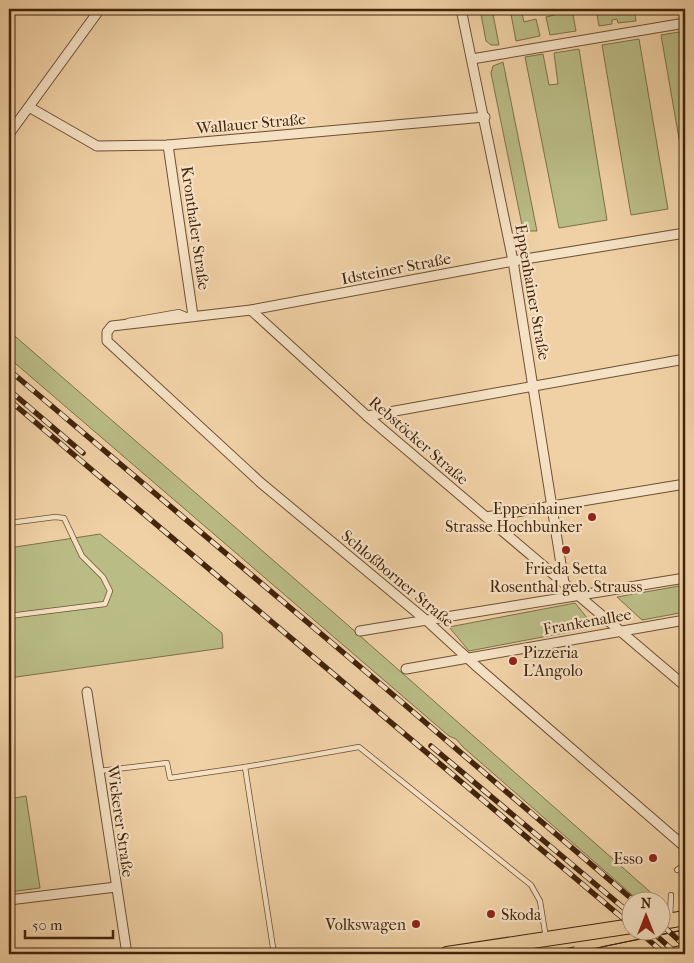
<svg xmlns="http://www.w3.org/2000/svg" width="694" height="963" viewBox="0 0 694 963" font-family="'IM FELL French Canon',serif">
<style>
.green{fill:#babc86;stroke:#7e7049}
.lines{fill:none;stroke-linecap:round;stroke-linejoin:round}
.lane-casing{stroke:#6e4f32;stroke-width:6}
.street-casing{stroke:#6e4f32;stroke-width:11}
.primary-casing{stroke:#42240c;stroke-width:16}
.lane{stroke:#f5e1c4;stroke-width:4.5}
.street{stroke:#f5e1c4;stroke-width:9}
.primary{stroke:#f0d1a5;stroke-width:14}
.tram{stroke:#42240c;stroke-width:1}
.rail-casing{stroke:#42240c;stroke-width:5.5}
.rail{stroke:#f5e1c4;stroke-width:4;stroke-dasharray:11;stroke-linecap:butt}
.poi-dot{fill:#8f2418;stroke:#f5e1c4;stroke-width:2}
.labels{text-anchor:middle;stroke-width:4.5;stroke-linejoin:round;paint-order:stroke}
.street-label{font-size:16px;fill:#42240c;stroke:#f5e1c4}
.poi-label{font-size:16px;fill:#42240c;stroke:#f5e1c4;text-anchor:end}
</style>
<rect width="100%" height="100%" fill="#f0d1a5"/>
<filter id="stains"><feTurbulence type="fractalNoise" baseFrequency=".004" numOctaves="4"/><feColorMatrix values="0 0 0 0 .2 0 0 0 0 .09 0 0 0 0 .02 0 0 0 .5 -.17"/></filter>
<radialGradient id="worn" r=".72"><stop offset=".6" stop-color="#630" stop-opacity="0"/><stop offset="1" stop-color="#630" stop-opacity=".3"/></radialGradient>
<g class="green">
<path d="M480,9H492L499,45H491L486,41Z"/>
<path d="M510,9H521L524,22L536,19L540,36L516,41Z"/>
<path d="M562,9H572L576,31L550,35L546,17L563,13Z"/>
<path d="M596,9H634L636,21L618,23L617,19L612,20V24L599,26Z"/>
<path d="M685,31V173L661,35Z"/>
<path d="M639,39L668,209L631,215L602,45Z"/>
<path d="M579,49L607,220L559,228L525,57L543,54L549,85L558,84L554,53Z"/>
<path d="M503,62L537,231H526L522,225L491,73L493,66Z"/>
<path d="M9,331L342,620L656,897L638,900L463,747L456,739L449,736L9,358Z"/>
<path d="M100,534L222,633L223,648L9,678V548Z"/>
<path d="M685,585V612L642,620L617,597Z"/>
<path d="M575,603L588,619L590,628L469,651L449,627Z"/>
<path d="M26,796L40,888L9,892V799Z"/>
</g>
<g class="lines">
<g class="lane-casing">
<g id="lane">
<path d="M128,321L179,312L186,315"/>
<path d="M9,523L55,517L64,518L82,556L103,577L110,591L105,604L9,616"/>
<path d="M99,771L167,763L170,778L245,767"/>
<path d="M677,870L685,864"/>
<path d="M670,919L671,895"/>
<path d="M274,954L245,767L359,747L531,885L540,901L546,938"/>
</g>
</g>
<g class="street-casing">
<g id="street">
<path d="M461,9L513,261L564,583"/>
<path d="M472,59L685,23"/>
<path d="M29,107L97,146L168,145L485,117"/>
<path d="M9,134L100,9"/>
<path d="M168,145L193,316"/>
<path d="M685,233L513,261L251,310L112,326L107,332V341L261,483L427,621L475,665L685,847"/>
<path d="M251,310L367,416L685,686"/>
<path d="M367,416L685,359"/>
<path d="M486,517L685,484"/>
<path d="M360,631L685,578"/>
<path d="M406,669L685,620"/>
<path d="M87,692L127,954"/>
<path d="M9,900L116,887"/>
</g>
</g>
<g class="primary-casing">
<g id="primary">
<path d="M662,922L685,918"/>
<path d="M447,954L632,926"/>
<path d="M604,954L685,937"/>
</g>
</g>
<use href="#lane" class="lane"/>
<use href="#street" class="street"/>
<use href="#primary" class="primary"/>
<g class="tram">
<path d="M536,954L574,947"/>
<path d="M567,954L685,930"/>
</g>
<g class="rail-casing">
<g id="rail">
<path d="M9,370L384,687L633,900"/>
<path d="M9,390L83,453"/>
<path d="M9,400L632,926"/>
<path d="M431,746L632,915"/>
<path d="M662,925L685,946"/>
<path d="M637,930L665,954"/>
<path d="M650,930L677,954"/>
</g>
</g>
<use href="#rail" class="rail"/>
</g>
<g class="poi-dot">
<circle cx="592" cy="517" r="5"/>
<circle cx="566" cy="550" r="5"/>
<circle cx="513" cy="661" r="5"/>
<circle cx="653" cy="858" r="5"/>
<circle cx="491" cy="914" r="5"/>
<circle cx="416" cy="924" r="5"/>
</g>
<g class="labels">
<g class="street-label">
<text transform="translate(251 123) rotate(-5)" y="6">Wallauer Straße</text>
<text transform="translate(196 228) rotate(82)" y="6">Kronthaler Straße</text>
<text transform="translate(396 268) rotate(-11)" y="6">Idsteiner Straße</text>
<text transform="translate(533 292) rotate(80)" y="6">Eppenhainer Straße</text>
<text transform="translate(419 440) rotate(41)" y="6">Rebstöcker Straße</text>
<text transform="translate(398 578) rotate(40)" y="6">Schloßborner Straße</text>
<text transform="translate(587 621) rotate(-10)" y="6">Frankenallee</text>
<text transform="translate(121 821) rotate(82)" y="6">Wickerer Straße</text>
</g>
<g class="poi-label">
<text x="582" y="514">Eppenhainer<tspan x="582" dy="18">Strasse Hochbunker</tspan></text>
<text x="566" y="574" text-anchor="middle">Frieda Setta<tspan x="566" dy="18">Rosenthal geb. Strauss</tspan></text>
<text x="523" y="658" text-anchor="start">Pizzeria<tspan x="523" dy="18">L'Angolo</tspan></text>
<text x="643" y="864">Esso</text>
<text x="501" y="920" text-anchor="start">Skoda</text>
<text x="406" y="930">Volkswagen</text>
</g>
</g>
<rect width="694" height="963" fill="none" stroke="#f0d1a5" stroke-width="30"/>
<rect x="10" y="10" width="674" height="943" fill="none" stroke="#42240c" stroke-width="2.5"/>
<rect x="15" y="15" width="664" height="933" fill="none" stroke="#42240c"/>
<g transform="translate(646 916)"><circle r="24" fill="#f5e1c4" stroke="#ad957a"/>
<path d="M0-4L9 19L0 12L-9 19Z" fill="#8f2418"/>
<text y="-8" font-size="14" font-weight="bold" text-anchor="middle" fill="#42240c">N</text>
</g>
<path d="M25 930v8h88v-8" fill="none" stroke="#42240c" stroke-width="2.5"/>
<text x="32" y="930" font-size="15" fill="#42240c" stroke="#f5e1c4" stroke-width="4" paint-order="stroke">50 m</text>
<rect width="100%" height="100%" filter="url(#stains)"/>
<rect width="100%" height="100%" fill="url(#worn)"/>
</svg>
